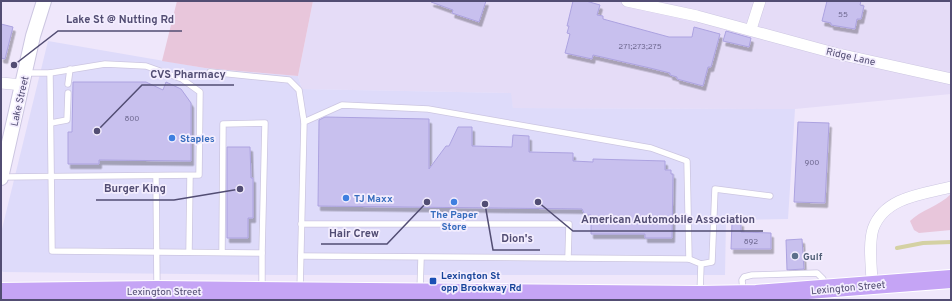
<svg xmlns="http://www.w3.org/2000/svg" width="952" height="301" viewBox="0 0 952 301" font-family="Overpass,sans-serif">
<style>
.residential{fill:#e5dcf7}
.commercial{fill:#dedbfa}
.green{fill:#e8c6db}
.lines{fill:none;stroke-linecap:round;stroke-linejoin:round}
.stream{stroke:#d4d1a3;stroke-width:4}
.building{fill:#c8c0ee;stroke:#aca2e0;filter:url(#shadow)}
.service-casing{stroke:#ccc6e1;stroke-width:7}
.minor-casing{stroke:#ccc6e1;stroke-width:12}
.tertiary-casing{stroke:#ccc6e1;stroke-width:16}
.primary-casing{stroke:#fff;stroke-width:20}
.service{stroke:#fff;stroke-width:5.5}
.minor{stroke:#fff;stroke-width:11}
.tertiary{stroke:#fff;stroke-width:14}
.primary{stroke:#c5a4f5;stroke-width:18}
.shop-dot{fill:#3f7fe0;stroke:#f3edfe;stroke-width:1.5}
.service-dot{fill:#5c6f8a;stroke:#f3edfe;stroke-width:1.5}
.transit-dot{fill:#1a4fb4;stroke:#f3edfe;stroke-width:1.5}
.labels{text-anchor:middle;stroke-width:3.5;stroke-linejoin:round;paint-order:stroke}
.number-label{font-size:8px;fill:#706a92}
.street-label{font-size:10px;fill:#524d73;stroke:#f3edfe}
.shop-label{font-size:10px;font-weight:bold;fill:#366cbe;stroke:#f3edfe;text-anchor:start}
.service-label{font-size:10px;font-weight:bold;fill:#4e5e75;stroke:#f3edfe;text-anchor:start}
.transit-label{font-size:10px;font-weight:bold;fill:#164399;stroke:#f3edfe;text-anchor:start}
.leader{fill:none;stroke:#524d73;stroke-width:1.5}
.callout-dot{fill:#524d73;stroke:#f3edfe;stroke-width:1.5}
.callout-label{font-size:11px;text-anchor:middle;font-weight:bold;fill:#524d73;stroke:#f3edfe;stroke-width:3.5;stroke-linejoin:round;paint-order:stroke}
</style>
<defs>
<filter id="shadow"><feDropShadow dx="2.5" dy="4.5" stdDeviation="0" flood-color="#0004"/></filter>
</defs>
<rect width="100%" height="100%" fill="#efe7fb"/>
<path class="residential" d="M313,1H951V94L795,109L513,108L510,93L302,89L298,76Z"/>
<path class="commercial" d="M48,41L205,68L298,76L302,89L511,93L513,108L795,109L788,219L726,220L725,275H279L3,272L1,270V233Z"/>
<g class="green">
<path d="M177,1H313L298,76L205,68L162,61Z"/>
<path d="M951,194V230L919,233L914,230L910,221C921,210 939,206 951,194Z"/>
</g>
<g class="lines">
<path class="stream" d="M897,248L923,243L951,242"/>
</g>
<g class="building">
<path d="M431,1H486L479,22L452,13L453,10L431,2Z"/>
<path d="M573,1H586L600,5L597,15L603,16V19L669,37H692L694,27L720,34L711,67H708L703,86L677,79V77L670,75V73L650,68L593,55L592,59L565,53L570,34L567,33L569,26H567Z"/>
<path d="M827,1H861L860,5L864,6L861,19H857L855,29L831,25V23L822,21Z"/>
<path d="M1,24L13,27L5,59L1,58Z"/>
<path d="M726,31L751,38L749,47L723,41Z"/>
<path d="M73,82H146L163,90L166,82L181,89L191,103V161L99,160V164H68V132H72Z"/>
<path d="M325,117L429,119V169L446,146H449L458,127H472V146L512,147L513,135L529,136V152L573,153V161L593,162V159L665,161V170H671V174H673L672,238H645V234H591V215H585L582,209L318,206L319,120Z"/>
<path d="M798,122L829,123L825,203L794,202Z"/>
<path d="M227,147H250L251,178H253V218H248V238H227Z"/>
<path d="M732,222H741V232L771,233V249H731Z"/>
<path d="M802,239L804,269L787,270L786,240Z"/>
</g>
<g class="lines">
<g class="service-casing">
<g id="service">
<path d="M210,72L289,80L299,90L304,122"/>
<path d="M50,73L52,251L262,253V289"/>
<path d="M68,84L70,69"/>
<path d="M51,123L67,120L68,93"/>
<path d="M156,176L157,287"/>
<path d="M2,177L199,175L200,92L182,79L146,66L105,64L50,73H25"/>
<path d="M189,252L190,176"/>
<path d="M222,252L223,124L265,123L262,253"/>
<path d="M301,256L568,258L569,224H301"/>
<path d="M568,258L689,259"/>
<path d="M701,264L712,262L715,189L770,196"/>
<path d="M300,290L304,122L342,105L428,109L651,148L687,161L689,259L701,264L700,293"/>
<path d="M420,290L421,259"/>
<path d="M743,292L742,280L744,277L752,275L817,273L823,279L824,286"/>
</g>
</g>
<g class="minor-casing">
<g id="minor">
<path d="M627,1L697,16L834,53L951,79"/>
<path d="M751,29L760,1"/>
<path d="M1,83L23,85"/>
<path d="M872,285C872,268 868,246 873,229C884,197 923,194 951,187"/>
</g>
</g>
<g class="tertiary-casing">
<path id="tertiary" d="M1,178L33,36L44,1"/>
</g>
<g class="primary-casing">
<path id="primary" d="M1,292L157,290L700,295L756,294L951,279"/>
</g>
<use href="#service" class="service"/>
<use href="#minor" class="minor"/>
<use href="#tertiary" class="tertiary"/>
<use href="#primary" class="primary"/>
</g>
<g class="shop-dot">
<circle cx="172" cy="138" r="4"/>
<circle cx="346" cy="198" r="4"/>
<circle cx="454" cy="202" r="4"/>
</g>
<circle class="service-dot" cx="795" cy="256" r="4"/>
<rect class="transit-dot" x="429" y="277" width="8" height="8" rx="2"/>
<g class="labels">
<g class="number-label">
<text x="843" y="17">55</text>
<text x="640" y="49">271;273;275</text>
<text x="132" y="121">800</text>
<text x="812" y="165">900</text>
<text x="751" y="244">892</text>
</g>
<g class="street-label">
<text transform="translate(851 56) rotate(13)" y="4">Ridge Lane</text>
<text transform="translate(19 101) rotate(-77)" y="4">Lake Street</text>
<text transform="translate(848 287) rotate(-5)" y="4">Lexington Street</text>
<text x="164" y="295">Lexington Street</text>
</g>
<g class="shop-label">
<text x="180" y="142">Staples</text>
<text x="354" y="202">TJ Maxx</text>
<text x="454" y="218" text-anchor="middle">The Paper<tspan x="454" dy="12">Store</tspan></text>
</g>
<g class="service-label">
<text x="803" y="260">Gulf</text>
</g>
<g class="transit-label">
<text x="441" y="279">Lexington St<tspan x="441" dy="12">opp Brookway Rd</tspan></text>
</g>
</g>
<path class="leader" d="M14 65L58 31H182M97 131L142 85H234M240 189L174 200H96M538 202L573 231H763M427 202L387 244H321M485 204L493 250H540"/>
<g class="callout-dot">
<circle cx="14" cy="65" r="4"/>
<circle cx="97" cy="131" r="4"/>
<circle cx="240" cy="189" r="4"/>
<circle cx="538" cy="202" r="4"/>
<circle cx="427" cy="202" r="4"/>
<circle cx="485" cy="204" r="4"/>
</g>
<g class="callout-label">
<text x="120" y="23">Lake St @ Nutting Rd</text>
<text x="188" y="78">CVS Pharmacy</text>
<text x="135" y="192">Burger King</text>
<text x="668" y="223">American Automobile Association</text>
<text x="354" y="237">Hair Crew</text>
<text x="517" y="242">Dion's</text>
</g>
<rect width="952" height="301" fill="none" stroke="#524d73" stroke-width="4"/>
</svg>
